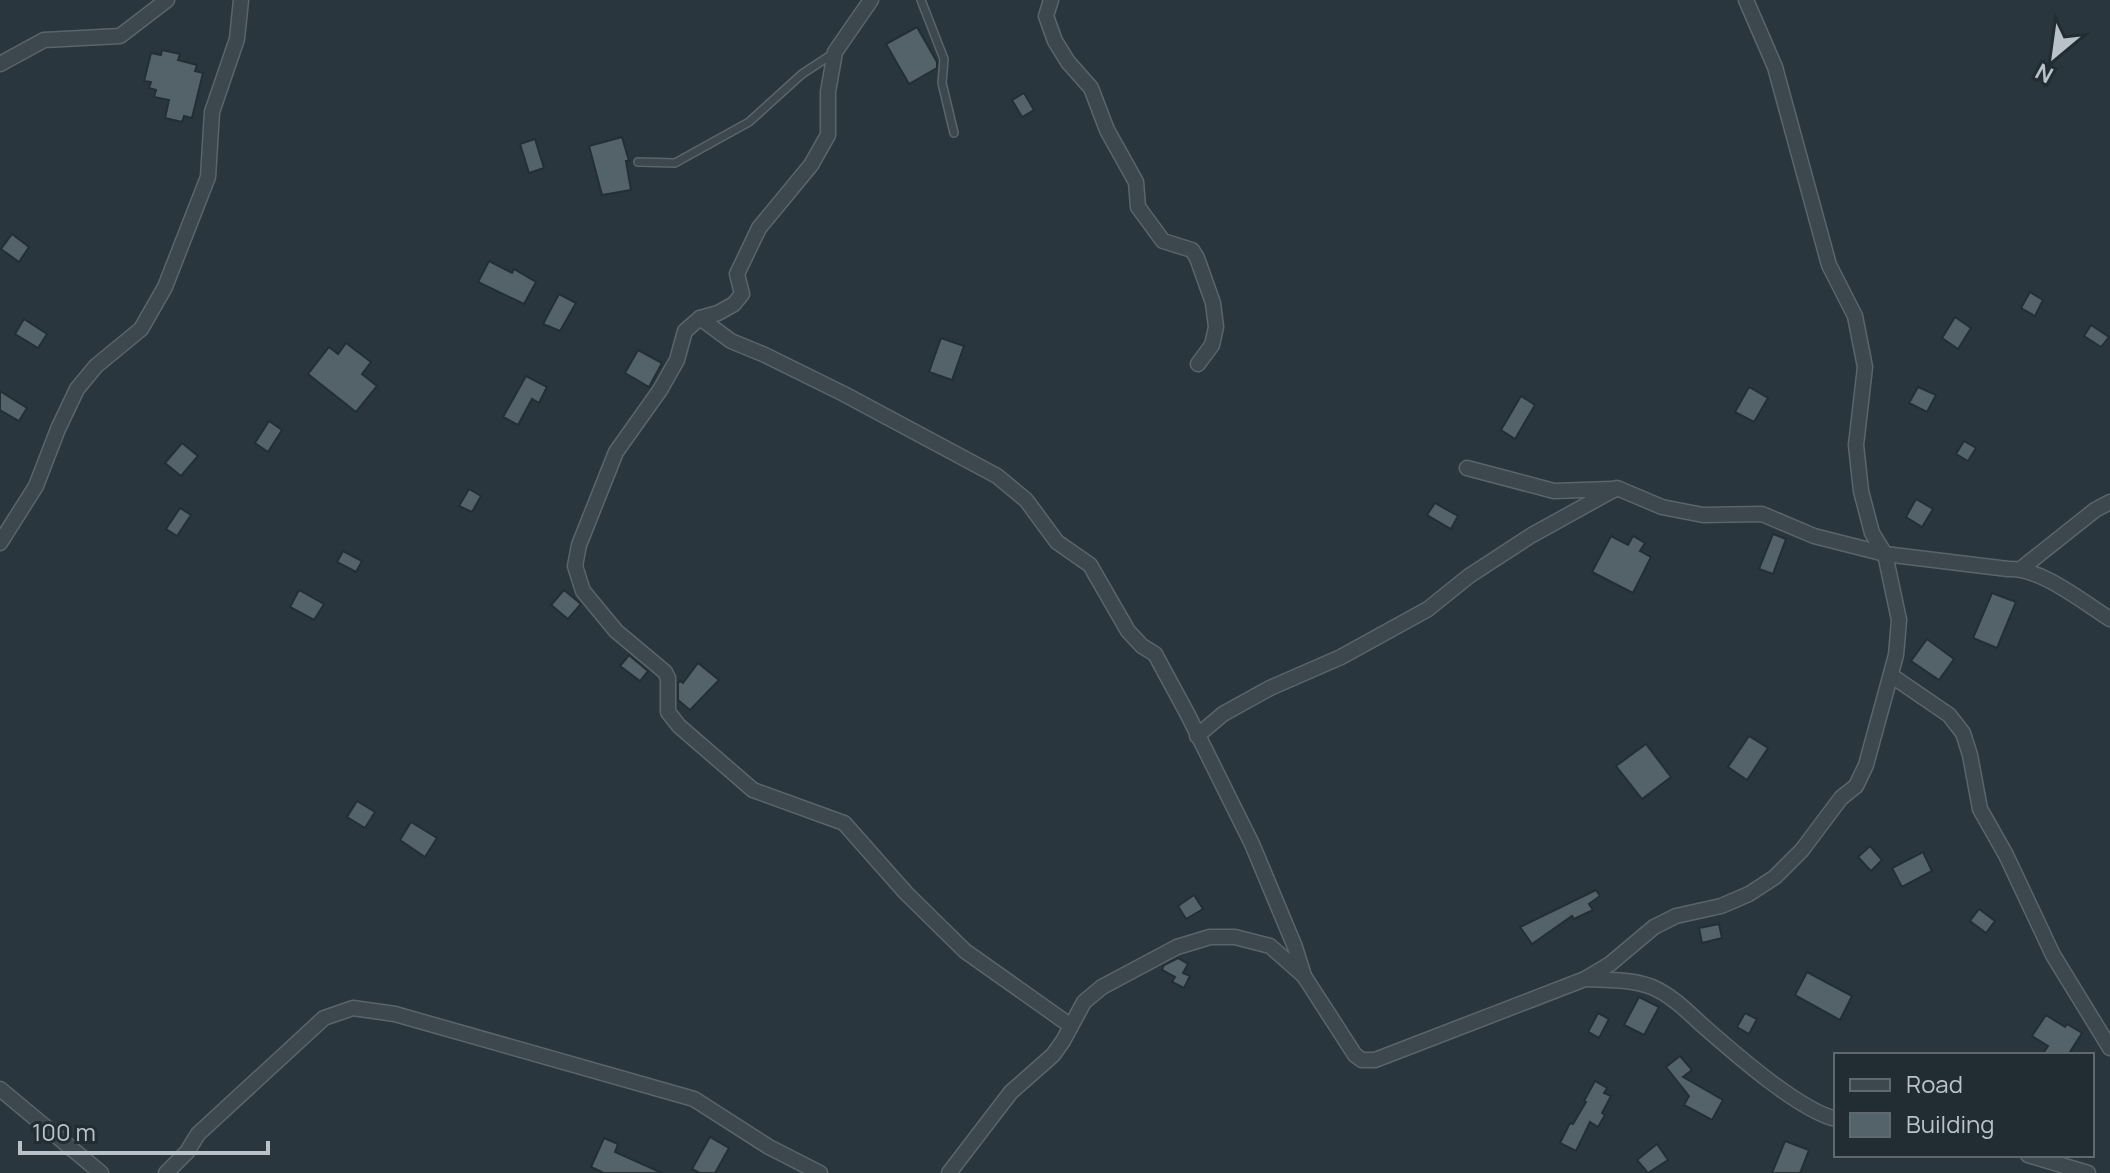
<svg xmlns="http://www.w3.org/2000/svg" width="2110" height="1173" viewBox="0 0 2110 1173" font-family="Manrope,sans-serif">
<style>
.building{fill:#54636a;stroke:#232f35;stroke-width:2}
.lines{fill:none;stroke-linecap:round;stroke-linejoin:round}
.lane-casing{stroke:#5a656b;stroke-width:10}
.street-casing{stroke:#5a656b;stroke-width:17}
.lane{stroke:#3c474e;stroke-width:7}
.street{stroke:#3c474e;stroke-width:14}
</style>
<rect width="100%" height="100%" fill="#29363d"/>
<g class="building">
<path d="M917,27L937,62V68L909,84L886,44Z"/>
<path d="M162,50L180,54L178,60L197,65L195,71L203,73L192,118L184,116L182,122L165,118L169,100L154,97L156,90L149,88L151,82L144,81L151,53L161,55Z"/>
<path d="M1024,93L1034,110L1022,117L1012,100Z"/>
<path d="M622,137L629,161H626L631,190L602,195L589,146Z"/>
<path d="M535,139L544,168L529,173L520,144Z"/>
<path d="M12,234L29,247L19,262L1,249Z"/>
<path d="M489,261L512,273L514,269L536,282L524,304L478,282Z"/>
<path d="M2030,292L2043,300L2035,316L2021,308Z"/>
<path d="M559,294L576,303L560,331L543,324Z"/>
<path d="M1955,317L1971,328L1958,349L1942,338Z"/>
<path d="M24,319L47,334L38,348L15,334Z"/>
<path d="M2091,325L2109,337L2101,347L2084,336Z"/>
<path d="M941,338L964,346L952,380L929,372Z"/>
<path d="M346,343L371,362L362,374L377,386L356,412L308,374L329,347L338,354Z"/>
<path d="M638,350L662,363L649,387L625,373Z"/>
<path d="M526,376L547,387L539,403L532,399L518,425L503,417Z"/>
<path d="M1749,387L1768,398L1754,422L1735,412Z"/>
<path d="M1918,387L1936,395L1927,412L1909,403Z"/>
<path d="M0,391L27,408L19,421L0,410Z"/>
<path d="M1521,396L1535,405L1515,439L1501,430Z"/>
<path d="M269,421L282,430L268,452L255,443Z"/>
<path d="M1964,441L1976,448L1968,461L1956,454Z"/>
<path d="M182,443L198,456L181,476L165,463Z"/>
<path d="M469,489L481,496L472,512L459,506Z"/>
<path d="M1916,499L1933,509L1922,527L1906,517Z"/>
<path d="M1435,503L1458,516L1451,529L1427,515Z"/>
<path d="M180,508L191,515L177,536L166,529Z"/>
<path d="M1773,534L1786,539L1773,574L1759,569Z"/>
<path d="M1611,536L1628,545L1633,536L1645,543L1640,551L1651,557L1633,593L1592,572Z"/>
<path d="M343,551L362,561L356,572L337,562Z"/>
<path d="M299,590L324,604L314,620L290,607Z"/>
<path d="M564,590L581,604L568,619L551,605Z"/>
<path d="M1992,593L2016,602L1997,648L1973,638Z"/>
<path d="M1927,639L1954,659L1939,680L1911,661Z"/>
<path d="M629,655L648,671L640,681L620,666Z"/>
<path d="M698,663L719,680L690,710L678,700V683L680,681L683,683Z"/>
<path d="M1749,736L1768,748L1747,780L1728,767Z"/>
<path d="M1646,744L1671,777L1642,799L1616,766Z"/>
<path d="M357,801L375,812L365,828L347,817Z"/>
<path d="M411,822L437,838L425,857L400,840Z"/>
<path d="M1870,846L1882,860L1871,871L1858,857Z"/>
<path d="M1923,852L1932,871L1902,887L1892,868Z"/>
<path d="M1596,890L1600,896L1589,904L1593,910L1574,919L1572,916L1532,944L1520,927Z"/>
<path d="M1194,895L1203,909L1186,919L1178,906Z"/>
<path d="M1979,909L1995,921L1986,933L1970,921Z"/>
<path d="M1719,924L1722,938L1702,943L1699,928Z"/>
<path d="M1178,958L1188,964L1183,973L1190,976L1184,988L1172,982L1175,977L1162,970L1164,965Z"/>
<path d="M1807,972L1852,996L1840,1020L1795,995Z"/>
<path d="M1639,997L1659,1007L1644,1035L1624,1025Z"/>
<path d="M1598,1013L1609,1019L1599,1038L1588,1032Z"/>
<path d="M1745,1013L1757,1019L1749,1034L1737,1027Z"/>
<path d="M2046,1015L2065,1027L2067,1024L2082,1033L2068,1055H2042L2048,1046L2032,1036Z"/>
<path d="M1680,1056L1692,1070L1683,1077L1723,1100L1712,1120L1684,1105L1689,1096L1666,1067Z"/>
<path d="M1595,1081L1607,1088L1604,1093L1611,1096L1602,1113L1605,1115L1598,1127L1590,1122L1576,1151L1560,1143L1570,1123L1573,1124L1586,1102L1584,1101Z"/>
<path d="M710,1137L729,1148L715,1173H700L692,1169Z"/>
<path d="M604,1138L618,1144L615,1152L662,1173H604L591,1167Z"/>
<path d="M1785,1141L1809,1150L1800,1173H1772Z"/>
<path d="M1657,1144L1668,1160L1648,1173L1637,1160Z"/>
</g>
<g class="lines">
<g class="lane-casing">
<g id="lane">
<path d="M921,0L944,59L942,83L954,133"/>
<path d="M638,162L675,163L749,122L802,74L834,53"/>
</g>
</g>
<g class="street-casing">
<g id="street">
<path d="M871,0L835,52L828,92V135L811,165L759,228L737,274L742,294L734,304L718,313L700,318L685,331L677,360L660,390L616,452L579,545L575,566L583,591L616,631L665,672L668,678V712L679,726L753,790L844,823L906,893L965,951L1071,1026"/>
<path d="M1051,0L1046,16L1055,41L1068,62L1091,88L1107,130L1136,182L1138,207L1163,241L1192,250L1197,258L1213,303L1216,327L1212,345L1198,364"/>
<path d="M0,64L44,40L120,36L167,0"/>
<path d="M700,318L731,341L765,355L844,394L997,476L1026,500L1057,542L1090,565L1128,631L1142,646L1155,654L1188,715L1252,844L1295,947L1304,976"/>
<path d="M1467,468L1554,491L1612,489"/>
<path d="M0,543L36,486L58,429L77,389L96,366L141,329L165,287L208,177L212,112L237,39L241,0"/>
<path d="M2022,568L2095,510L2110,502"/>
<path d="M1892,676L1949,715L1963,733L1970,755L1980,809L2006,855L2053,955L2110,1048"/>
<path d="M1197,736L1223,714L1270,688L1341,657L1428,609L1469,576L1532,535L1617,488L1662,507L1703,515L1762,514L1814,536L1885,554L2008,569C2040,567 2083,602 2110,619"/>
<path d="M1585,979C1607,980 1632,979 1652,987C1671,995 1687,1011 1701,1024C1732,1051 1798,1110 1836,1119"/>
<path d="M0,1089L101,1173"/>
<path d="M2028,1155L2088,1173"/>
<path d="M166,1173L187,1152L198,1134L324,1018L353,1008L395,1014L694,1099L769,1147L820,1173"/>
<path d="M949,1173L1011,1092L1053,1055L1063,1041L1084,1002L1102,987L1177,947L1210,937H1235L1270,946L1304,976L1355,1055L1362,1060H1375L1585,979L1610,964L1654,927L1676,916L1721,906L1749,894L1775,877L1802,850L1841,798L1856,786L1866,765L1896,655L1899,620L1885,554L1872,533L1861,491L1856,445L1865,367L1855,316L1829,265L1775,67L1746,0"/>
</g>
</g>
<use href="#lane" class="lane"/>
<use href="#street" class="street"/>
</g>
<rect x="1834" y="1053" width="260" height="104" fill="#212d33" stroke="#5e696f" stroke-width="2"/>
<rect x="1850" y="1079" width="40" height="12" fill="#3c474e" stroke="#5e696f" stroke-width="2"/>
<text x="1906" y="1093" font-size="24" fill="#b9c2c8">Road</text>
<rect x="1850" y="1113" width="40" height="24" fill="#54636a" stroke="#5e696f" stroke-width="2"/>
<text x="1906" y="1133" font-size="24" fill="#b9c2c8">Building</text>
<g transform="translate(2054 56) rotate(209)" stroke="#212d33" stroke-width="6" paint-order="stroke">
<path d="M0-6L14 30L0 20L-14 30Z" fill="#b9c2c8"/>
<text y="-12" font-size="22" font-weight="bold" text-anchor="middle" fill="#b9c2c8">N</text>
</g>
<path d="M20 1141v12h248v-12" fill="none" stroke="#b9c2c8" stroke-width="4"/>
<text x="32" y="1141" font-size="24" fill="#b9c2c8" stroke="#212d33" stroke-width="6" paint-order="stroke">100 m</text>
</svg>
